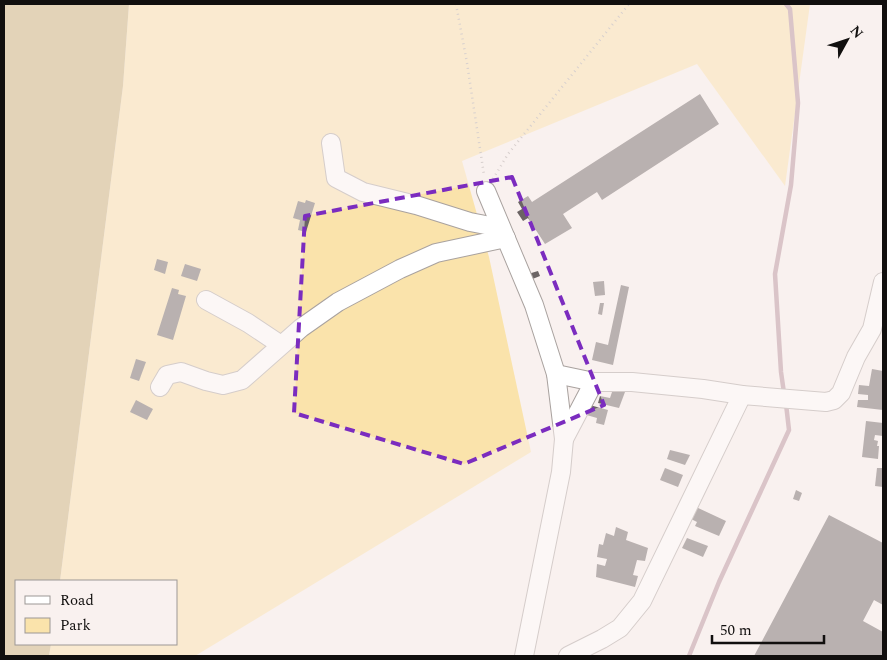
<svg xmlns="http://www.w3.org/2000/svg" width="887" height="660" viewBox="0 0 887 660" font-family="Spectral,serif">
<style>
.green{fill:#fae3ab}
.forest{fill:#c7b077}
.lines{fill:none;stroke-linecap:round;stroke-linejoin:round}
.stream{stroke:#b38e99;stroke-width:4.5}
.building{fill:#6b6464}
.minor-casing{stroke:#a9a29f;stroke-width:20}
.path{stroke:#aea8a6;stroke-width:2.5;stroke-dasharray:1 4;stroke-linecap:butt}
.minor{stroke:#fff;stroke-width:18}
.marked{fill:none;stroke:#7b2cbf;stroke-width:4;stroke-dasharray:10 6;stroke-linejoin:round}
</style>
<rect width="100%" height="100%" fill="#f9f1ef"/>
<path class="green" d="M129,4H810L785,186L697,64L462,161L489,257L531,452L195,656H49L51,644H176V581H60L123,86Z"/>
<path class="forest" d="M4,4H129L123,86L60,581H16V644H51L49,656H4Z"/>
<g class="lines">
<g class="stream">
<path d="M784,393L781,372L775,274L791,185L798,103L790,9L786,4"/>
<path d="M689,656L719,582L789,430L786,404"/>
</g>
</g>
<g class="building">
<path d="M700,94L719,124L602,200L597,192L563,214L572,228L545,244L528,218L523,221L517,212L522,209L518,202L528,196L532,202Z"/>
<path d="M306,200L315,203L306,232L298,230L300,220L293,218L298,201L305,203Z"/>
<path d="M157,259L168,262L165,274L154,270Z"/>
<path d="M185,264L201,269L197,281L181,276Z"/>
<path d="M538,271L540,276L530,280L528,274Z"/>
<path d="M604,281L605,295L595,296L593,282Z"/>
<path d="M621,285L629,287L613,365L592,360L596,342L608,345Z"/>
<path d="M172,288L179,290L178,294L186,296L173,340L157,335Z"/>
<path d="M600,303H604L602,315L598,314Z"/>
<path d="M136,359L146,362L139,381L130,378Z"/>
<path d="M872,369L883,371V410L857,407L858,400H868V395L858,394L859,385L869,386Z"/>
<path d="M613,389L625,392L619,408L598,403L600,396L610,398Z"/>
<path d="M136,400L153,409L147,420L130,412Z"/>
<path d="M586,404L608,410L604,425L596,423L597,418L583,414Z"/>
<path d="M866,421L883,423V436L875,435L874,440L878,441L877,446H879L878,459L862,457Z"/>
<path d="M670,450L690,455L685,465L667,459Z"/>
<path d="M665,468L683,475L678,487L660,480Z"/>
<path d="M877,468H883V487L875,486Z"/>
<path d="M796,490L802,493L799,501L793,499Z"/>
<path d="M696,507L726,521L719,536L695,526L697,522L691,519Z"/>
<path d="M829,515L883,543V605L874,600L863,621L883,632V656H754Z"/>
<path d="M616,527L628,532L626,540L648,548L645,561L637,560L633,575L638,576L635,587L596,577L597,564L605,566L607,559L597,557L599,544L603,545L606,533L614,536Z"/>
<path d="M687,538L708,546L703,557L682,548Z"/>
</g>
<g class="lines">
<g class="minor-casing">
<g id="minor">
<path d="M331,143L336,178L363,192L416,205L470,222L501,228"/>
<path d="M486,191L534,305L556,374L564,439L561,472L524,656"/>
<path d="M206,300L248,323L281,345"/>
<path d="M556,374L594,382H632L703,389L742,395L642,601L620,628L602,639L568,656"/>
<path d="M160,387L167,375L181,372L206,381L223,385L242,380L301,328L338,302L400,269L436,253L506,238"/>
<path d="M742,395L826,402L834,400L841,393L856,357L872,329L883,282"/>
<path d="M564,439L594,382"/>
</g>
</g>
<g class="path">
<path d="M456,4L467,63L484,175"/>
<path d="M493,179L508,154L629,4"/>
</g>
<use href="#minor" class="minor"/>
</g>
<path d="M0 0H887V660H0ZM512,177L604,405L464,464L294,413L305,216Z" fill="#f9f1ef" fill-opacity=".55" fill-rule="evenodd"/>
<path class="marked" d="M512,177L604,405L464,464L294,413L305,216Z"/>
<rect width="887" height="660" fill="none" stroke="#110f0e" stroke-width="10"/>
<rect x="15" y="580" width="162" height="65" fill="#f9f1ef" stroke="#9c9795"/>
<rect x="25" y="596" width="25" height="8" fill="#ffffff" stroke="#9c9795"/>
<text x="60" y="605" font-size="15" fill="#110f0e">Road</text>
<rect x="25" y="618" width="25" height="15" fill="#fae3ab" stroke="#9c9795"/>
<text x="60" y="630" font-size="15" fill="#110f0e">Park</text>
<g transform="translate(847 40) rotate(50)" stroke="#f9f1ef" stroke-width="4" paint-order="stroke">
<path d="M0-4L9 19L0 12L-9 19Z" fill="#110f0e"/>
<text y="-8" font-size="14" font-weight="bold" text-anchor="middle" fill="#110f0e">N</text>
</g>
<path d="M712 635v8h112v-8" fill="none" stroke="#110f0e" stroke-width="2.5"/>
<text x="720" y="635" font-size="15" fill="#110f0e" stroke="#f9f1ef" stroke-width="4" paint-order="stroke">50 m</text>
</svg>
